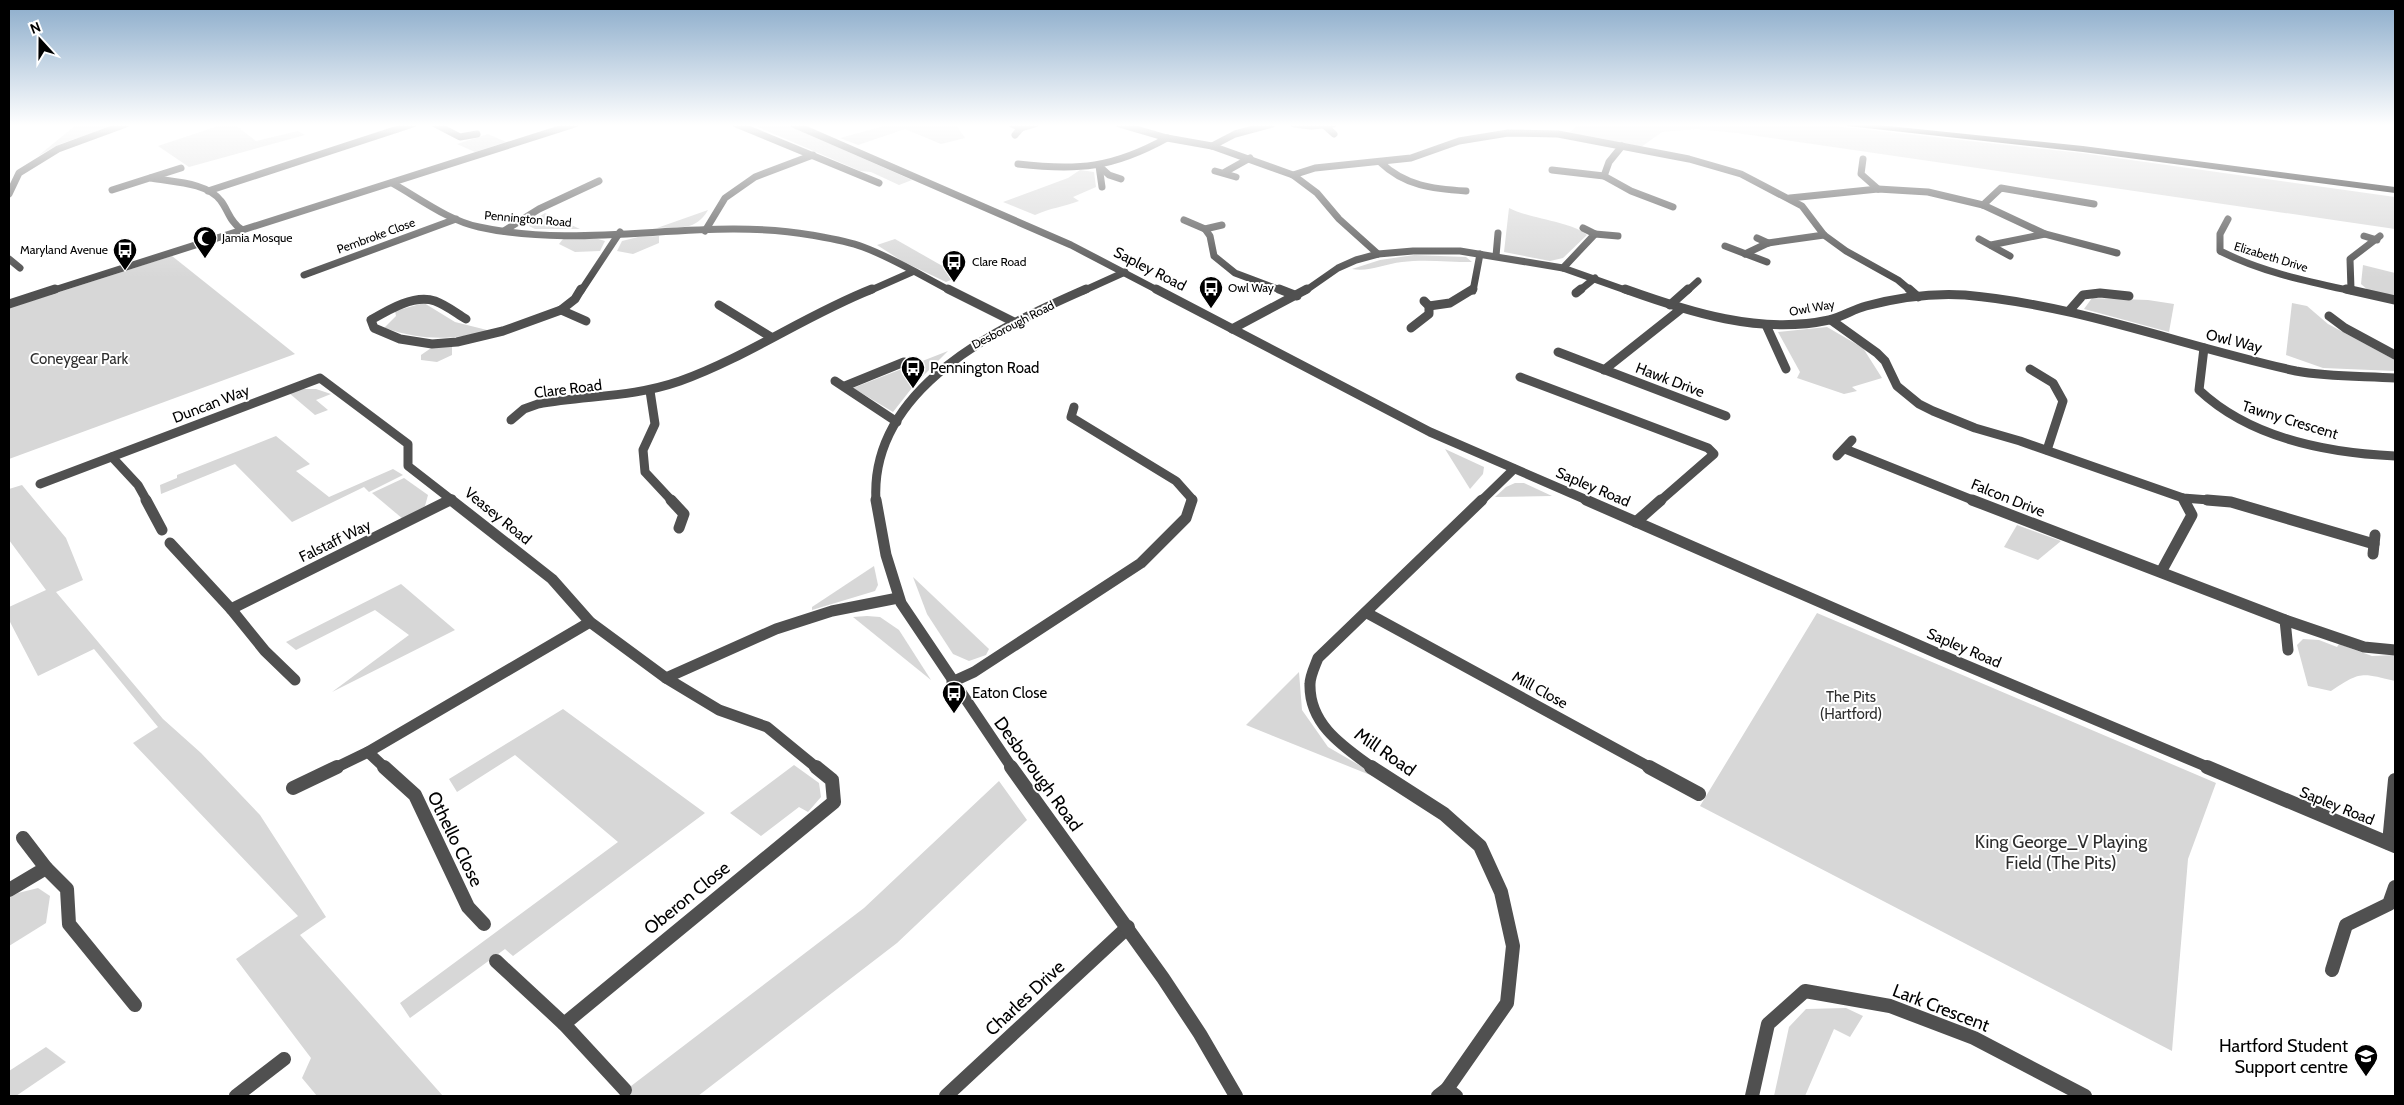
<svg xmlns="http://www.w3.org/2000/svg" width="2404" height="1105" viewBox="0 0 2404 1105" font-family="Cabin,sans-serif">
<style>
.green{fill:#d7d7d7}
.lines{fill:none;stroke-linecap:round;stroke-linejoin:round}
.minor-far3{stroke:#505050;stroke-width:7}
.minor-far2{stroke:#505050;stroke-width:9}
.minor-far1{stroke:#505050;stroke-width:11}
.minor{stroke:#505050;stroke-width:14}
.tertiary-far3{stroke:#505050;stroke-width:7}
.tertiary-far2{stroke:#505050;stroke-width:9}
.tertiary-far1{stroke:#505050;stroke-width:11}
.tertiary{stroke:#505050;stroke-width:14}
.trunk{fill:#000;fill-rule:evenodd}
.labels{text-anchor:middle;stroke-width:4;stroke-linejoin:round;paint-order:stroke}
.far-street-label{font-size:12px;fill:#000;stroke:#fff}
.far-poi-label{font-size:12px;fill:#000;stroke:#fff;text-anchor:start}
.street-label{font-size:15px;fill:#000;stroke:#fff}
.park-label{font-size:15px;fill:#2e2e2e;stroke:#fff}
.poi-label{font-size:15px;fill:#000;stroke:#fff;text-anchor:start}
.near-street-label{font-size:18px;fill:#000;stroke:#fff}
.near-park-label{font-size:18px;fill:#2e2e2e;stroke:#fff}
.near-poi-label{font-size:18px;fill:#000;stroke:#fff;text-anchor:end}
</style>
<rect width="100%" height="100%" fill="#fff"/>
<g class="green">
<path d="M72,124H118L60,144L38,156L76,125Z"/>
<path d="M224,124H234L256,141L298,131L305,135L189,167L158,146Z"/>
<path d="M751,124H785L912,180L899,185L871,172L860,171Z"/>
<path d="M892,124H960L956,125L965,138L941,144L905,129L858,145L840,138Z"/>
<path d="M1579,124H1815L2081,153L2395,197V229L1737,133L1696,129L1662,132L1641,147L1569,133Z"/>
<path d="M488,134L506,142L475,152L457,144Z"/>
<path d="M1080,170L1094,172L1096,187L1073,197L1079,201C1063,207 1050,208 1035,215L1003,202L1068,178Z"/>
<path d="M1509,208C1530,219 1573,222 1587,235L1563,258L1550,261L1504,252Z"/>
<path d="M708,210C696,231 680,227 657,228Z"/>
<path d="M545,213L580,229H535L529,226L531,222Z"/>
<path d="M659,236V243L633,254L617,251L622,241L638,237Z"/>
<path d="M595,238L605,241L600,251L575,252L559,244L563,239Z"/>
<path d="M895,239L960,276L946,282L902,261L877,245Z"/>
<path d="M1414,255L1466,257L1472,262C1449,262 1424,259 1402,262C1384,264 1369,272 1352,269L1380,260Z"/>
<path d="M172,256L295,354L9,459V308Z"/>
<path d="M2363,265L2395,273V297L2369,291L2361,284Z"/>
<path d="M2092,298L2148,300L2174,304L2169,332L2084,309Z"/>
<path d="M424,303L455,322L491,331C450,340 425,341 384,328L396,316L395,311Z"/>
<path d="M2292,303L2307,306L2328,324L2395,360V371L2323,368L2286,355Z"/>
<path d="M1827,327L1863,348L1882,378L1852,387L1857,391L1844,394L1797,378L1800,372L1778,332Z"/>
<path d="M434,346H452V355L437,362L421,360V355Z"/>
<path d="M948,351L915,384L893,412L853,388Z"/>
<path d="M303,389H316L331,394L316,400L328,410L315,415L289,393Z"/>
<path d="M276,436L310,464L296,471L329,497L393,469L403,475L369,492L364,487L292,522L235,464L161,494L160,485L177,478V475Z"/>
<path d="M1445,449L1484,467L1483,474L1470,489Z"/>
<path d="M404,478L428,495L425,506L403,519L372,493Z"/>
<path d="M1515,483H1524L1552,496L1495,497L1506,487Z"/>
<path d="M22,485L66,538L83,580L56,592L163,719L201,753L260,815L326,917L300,935L443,1096H317L302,1078L311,1058L236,959L298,916L133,743L158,727L94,649L38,676L9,620V607L46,590L9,540V489Z"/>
<path d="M2017,525L2061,541L2038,560L2004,547Z"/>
<path d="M874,566L878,585L875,591L812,610V607Z"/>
<path d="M913,577L989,649L986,655L969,661L953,654L927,614Z"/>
<path d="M401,584L455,630L332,692L409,635L375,610L296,650L286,642Z"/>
<path d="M1817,613L2216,783L2188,859L2172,1051L1700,806Z"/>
<path d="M867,616L880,617L899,630L931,680L853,617Z"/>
<path d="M2303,639L2319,640L2337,647L2339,644L2372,656L2395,655V681C2361,673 2361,671 2331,691L2308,686L2297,645Z"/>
<path d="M1299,672L1302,710L1328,747L1390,783L1246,725Z"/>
<path d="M563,709L705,813L513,956L505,949L410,1018L400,1003L618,842L515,755L457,792L449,779Z"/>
<path d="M794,765L819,783L821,797L808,812L799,807L761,836L730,813Z"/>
<path d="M999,781L1027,820L897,943L698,1096H618L864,908Z"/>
<path d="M38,888L50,896L46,923L9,946V898L18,893Z"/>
<path d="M1846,1008L1863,1016L1850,1037L1834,1029L1805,1096H1774L1789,1027L1806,1009Z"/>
<path d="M46,1047L66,1062L16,1096H9V1071Z"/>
</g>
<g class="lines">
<g class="minor-far3">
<path d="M435,124L460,137L477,134"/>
<path d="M736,124L879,183"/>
<path d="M1012,124L1021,128"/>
<path d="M1119,124L1167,138L1212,146L1293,175L1317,193L1339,219L1378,254"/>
<path d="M1294,124L1311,126L1333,124"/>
<path d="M1324,125L1334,134"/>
<path d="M1015,135L1021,128L1035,124"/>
<path d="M1212,146L1235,134L1272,124"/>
<path d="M1863,159L1861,174L1878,189"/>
<path d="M1380,162C1405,186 1433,189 1466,191"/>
<path d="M1018,164C1078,171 1113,168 1167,138"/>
<path d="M1099,166L1109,175L1121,179"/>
<path d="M1099,166L1102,187"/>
<path d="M1552,170L1604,176L1631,191L1673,207"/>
<path d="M1215,171L1236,177"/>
<path d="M1225,172L1250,158"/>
<path d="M1293,175L1315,168L1411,158L1459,141L1508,133L1558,134L1689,159L1741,174L1802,206L1824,235L1846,251L1898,280L1911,291"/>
<path d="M1604,176L1609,162L1622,146"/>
<path d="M151,178C172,182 207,182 221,201C228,210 230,222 241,229"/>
<path d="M392,183C419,198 449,221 479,227C587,251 703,216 811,235C828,238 847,241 863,247C893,258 922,276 951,291"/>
<path d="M112,190L181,168"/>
<path d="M208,191L413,124"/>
<path d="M9,194L19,173L58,149L126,124"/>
<path d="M1790,198L1878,189L1928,192L1983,205L2045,234L2117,253"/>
<path d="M1983,205L2001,188L2094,204"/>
<path d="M2228,219L2220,234V251C2262,272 2306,281 2352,291"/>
<path d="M1184,220L1205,229L1210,236L1214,256L1235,273L1283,291"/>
<path d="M1205,229L1222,225"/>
<path d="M504,231L539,209L599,181"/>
<path d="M705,231L725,198L755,177L813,155"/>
<path d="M1595,234L1618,236"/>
<path d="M2364,236L2377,240"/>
<path d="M1757,238L1768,243"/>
<path d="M1979,239L2010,256"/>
<path d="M1991,245L2045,234"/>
<path d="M1725,246L1767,262"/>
<path d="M1745,254L1768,243L1824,235"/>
<path d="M1496,256L1498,233"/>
<path d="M9,259L20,268"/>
<path d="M1563,268L1595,234L1583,228"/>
<path d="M304,275L456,219"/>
<path d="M2351,289L2350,259L2380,236"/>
<path d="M581,291L620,232"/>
<path d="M869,291L912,272"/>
<path d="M1305,291L1338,268L1356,260L1378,254L1413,251H1460L1563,268L1628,291"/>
<path d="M1473,291L1480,254"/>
<path d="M1579,291L1595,278"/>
<path d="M1687,291L1698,281"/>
</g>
<g class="minor-far2">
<path d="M948,289L1014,322"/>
<path d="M1279,289L1297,296"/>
<path d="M1625,289C1689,312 1760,335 1829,320C1842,317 1854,309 1866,306C1896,298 1933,293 1965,295C2079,305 2185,347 2296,371C2328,377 2363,376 2395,378"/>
<path d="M1909,289L1918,297"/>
<path d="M2346,289L2395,300"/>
<path d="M1576,293L1581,289"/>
<path d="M719,305L771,337"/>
<path d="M1670,305L1688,289"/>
<path d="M1429,306L1450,303L1473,289"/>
<path d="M561,310L586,321"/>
<path d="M2069,311L2083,295L2100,293L2129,296"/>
<path d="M2329,316L2345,328L2395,355"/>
<path d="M466,319C456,313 446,305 435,301C414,294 388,310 371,320L374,328L400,339L432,344L457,342L503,331L561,310L575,299L581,289"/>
<path d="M1831,320L1877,353L1885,361L1897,386L1919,404L1933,411L1975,428L2020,441L2183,498L2222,501"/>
<path d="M1766,325L1786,369"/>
<path d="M1411,328L1429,314V306L1424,301"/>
<path d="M1232,329L1307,289"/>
<path d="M2204,348L2199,390C2250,438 2327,453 2395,456"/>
<path d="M1558,352L1726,416"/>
<path d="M2030,369L2053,383L2063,401L2047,450"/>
<path d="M1604,370L1681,309"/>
<path d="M1520,377L1708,448L1714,454L1660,501"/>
<path d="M835,381L897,422"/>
<path d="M845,386L904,362"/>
<path d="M650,391L655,424L643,450L645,472L672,501"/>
<path d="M1074,407L1071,417L1176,481L1192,499L1191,501"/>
<path d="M511,420L524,409L538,404C587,395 631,398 680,381C747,357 806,315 872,289"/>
<path d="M1845,449L1975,501"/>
<path d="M1837,456L1852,440"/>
<path d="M112,457L138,485L147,501"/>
<path d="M40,484L320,378L408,444V466L453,501"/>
<path d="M2183,498L2185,501"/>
<path d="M447,501L452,499"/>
<path d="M1481,501L1514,469"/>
</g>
<g class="minor-far1">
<path d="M146,500L162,530"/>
<path d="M451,500L552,579L590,622L666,678L719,710L767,727L817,768"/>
<path d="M671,500L684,514L679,528"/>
<path d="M1972,500L2285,620L2364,647L2395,650"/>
<path d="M2207,500L2231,502L2374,544"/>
<path d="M1636,522L1661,500"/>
<path d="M170,543L231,609L265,651L295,680"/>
<path d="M2373,554L2375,535"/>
<path d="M2161,572L2192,515L2184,500"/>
<path d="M231,609L450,500"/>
<path d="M1367,613L1651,768"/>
<path d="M2285,620L2288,650"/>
<path d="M666,678L776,629L832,611L898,598"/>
<path d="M952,682L974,672L1141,563L1186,518L1192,500"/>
<path d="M368,752L385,768"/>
<path d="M335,768L368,752L590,622"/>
<path d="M1373,768C1344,747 1309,725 1310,684C1310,676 1315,666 1318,658L1482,500"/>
</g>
<g class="minor">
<path d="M384,767L415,795L468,907L484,924"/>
<path d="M1371,767L1444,814L1480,846L1501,892L1513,946L1507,1003L1447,1089L1438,1096"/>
<path d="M1649,767L1699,794"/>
<path d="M293,788L337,767"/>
<path d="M2389,843L2395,780"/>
<path d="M46,868L67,889L69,924L135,1005"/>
<path d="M9,890L46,868L23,838"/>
<path d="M496,961L564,1024L625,1090"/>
<path d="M2332,970L2346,925L2389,904L2395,887"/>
<path d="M564,1024L834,802L832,780L816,767"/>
<path d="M1447,1089L1456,1096"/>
<path d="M236,1096L284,1059"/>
<path d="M946,1096L1128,927"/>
<path d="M1752,1096L1768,1024L1805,991L1890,1006L1974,1038L2085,1096"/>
</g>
<g class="tertiary-far3">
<path d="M793,124L1071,245L1159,291"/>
<path d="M51,291L575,124"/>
<path d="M1083,291L1125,272"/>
</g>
<g class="tertiary-far2">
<path d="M1156,289L1430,432L1589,501"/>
<path d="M9,304L55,289"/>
<path d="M876,501C869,388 999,327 1086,289"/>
</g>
<g class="tertiary-far1">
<path d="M876,500L886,555L901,603L1012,768"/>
<path d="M1586,500L1939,654L2210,768"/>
</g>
<g class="tertiary">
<path d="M1011,767L1163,978L1200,1034L1236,1096"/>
<path d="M2207,767L2395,846"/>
</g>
<path class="trunk" d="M1844,124H1869L2083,146L2395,187V193L2083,152L1848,126Z"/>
</g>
<linearGradient id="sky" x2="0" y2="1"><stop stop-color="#8aabca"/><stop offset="0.45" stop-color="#fff"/><stop offset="1" stop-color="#fff" stop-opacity="0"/></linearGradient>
<rect width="2404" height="278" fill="url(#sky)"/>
<defs>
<g id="mosque-pin" transform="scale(1.25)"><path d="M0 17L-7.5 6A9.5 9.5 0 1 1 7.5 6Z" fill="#000" stroke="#fff"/><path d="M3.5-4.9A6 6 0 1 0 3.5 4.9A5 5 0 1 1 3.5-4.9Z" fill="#fff"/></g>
<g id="bus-pin" transform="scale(1.25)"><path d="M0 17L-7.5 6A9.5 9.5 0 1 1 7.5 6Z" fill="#000" stroke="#fff"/><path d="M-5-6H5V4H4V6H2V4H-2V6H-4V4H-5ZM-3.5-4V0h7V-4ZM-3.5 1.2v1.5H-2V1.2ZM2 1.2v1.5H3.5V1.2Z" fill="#fff"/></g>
<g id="school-pin" transform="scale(1.25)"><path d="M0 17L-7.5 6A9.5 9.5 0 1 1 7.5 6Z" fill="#000" stroke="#fff"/><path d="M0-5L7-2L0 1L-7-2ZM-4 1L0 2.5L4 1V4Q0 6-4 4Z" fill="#fff"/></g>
</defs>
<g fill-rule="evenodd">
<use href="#mosque-pin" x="205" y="238"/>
<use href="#bus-pin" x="125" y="250"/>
<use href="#bus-pin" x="954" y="262"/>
<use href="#bus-pin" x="1211" y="288"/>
<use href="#bus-pin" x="913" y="368"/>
<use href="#bus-pin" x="954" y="693"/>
<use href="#school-pin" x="2366" y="1056"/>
</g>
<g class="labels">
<g class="far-street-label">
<text transform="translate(528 219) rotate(5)" y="4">Pennington Road</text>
<text transform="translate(376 236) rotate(-20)" y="4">Pembroke Close</text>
<text transform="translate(2271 257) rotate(17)" y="4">Elizabeth Drive</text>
<text transform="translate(1812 308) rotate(-10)" y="4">Owl Way</text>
<text transform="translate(1013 325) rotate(-27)" y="4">Desborough Road</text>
</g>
<g class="far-poi-label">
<text x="222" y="242">Jamia Mosque</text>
<text x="108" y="254" text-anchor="end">Maryland Avenue</text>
<text x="972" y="266">Clare Road</text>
<text x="1228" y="292">Owl Way</text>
</g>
<g class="street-label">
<text transform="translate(1150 269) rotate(27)" y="5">Sapley Road</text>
<text transform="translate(2234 341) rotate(14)" y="5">Owl Way</text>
<text transform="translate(1670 380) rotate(21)" y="5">Hawk Drive</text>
<text transform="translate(568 389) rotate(-7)" y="5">Clare Road</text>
<text transform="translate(211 404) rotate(-21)" y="5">Duncan Way</text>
<text transform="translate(2290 420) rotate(17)" y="5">Tawny Crescent</text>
<text transform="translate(1593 487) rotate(23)" y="5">Sapley Road</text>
<text transform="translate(2008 498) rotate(22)" y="5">Falcon Drive</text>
<text transform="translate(498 516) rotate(39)" y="5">Veasey Road</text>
<text transform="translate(335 541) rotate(-26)" y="5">Falstaff Way</text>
<text transform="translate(1964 648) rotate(23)" y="5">Sapley Road</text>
<text transform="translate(1540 690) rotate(29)" y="5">Mill Close</text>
<text transform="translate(2337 806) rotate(22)" y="5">Sapley Road</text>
</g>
<g class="park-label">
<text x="79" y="364">Coneygear Park</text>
<text x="1851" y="702">The Pits<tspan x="1851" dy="17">(Hartford)</tspan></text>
</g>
<g class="poi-label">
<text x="930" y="373">Pennington Road</text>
<text x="972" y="698">Eaton Close</text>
</g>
<g class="near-street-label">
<text transform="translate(1385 752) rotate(35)" y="6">Mill Road</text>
<text transform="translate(1038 774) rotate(54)" y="6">Desborough Road</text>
<text transform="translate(455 839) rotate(64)" y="6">Othello Close</text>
<text transform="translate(687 898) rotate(-39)" y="6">Oberon Close</text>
<text transform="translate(1025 998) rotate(-43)" y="6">Charles Drive</text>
<text transform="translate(1941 1008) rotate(21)" y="6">Lark Crescent</text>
</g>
<g class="near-park-label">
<text x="2061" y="848">King George_V Playing<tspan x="2061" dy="21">Field (The Pits)</tspan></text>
</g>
<g class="near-poi-label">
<text x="2348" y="1052">Hartford Student<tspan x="2348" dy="21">Support centre</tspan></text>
</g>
</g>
<rect width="2404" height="1105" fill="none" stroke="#000000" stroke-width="20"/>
<g transform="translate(40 40) rotate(339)" stroke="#ffffff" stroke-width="4" paint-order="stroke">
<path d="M0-4L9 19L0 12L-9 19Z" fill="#000000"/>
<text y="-8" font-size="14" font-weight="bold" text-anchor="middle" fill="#000000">N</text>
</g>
</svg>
